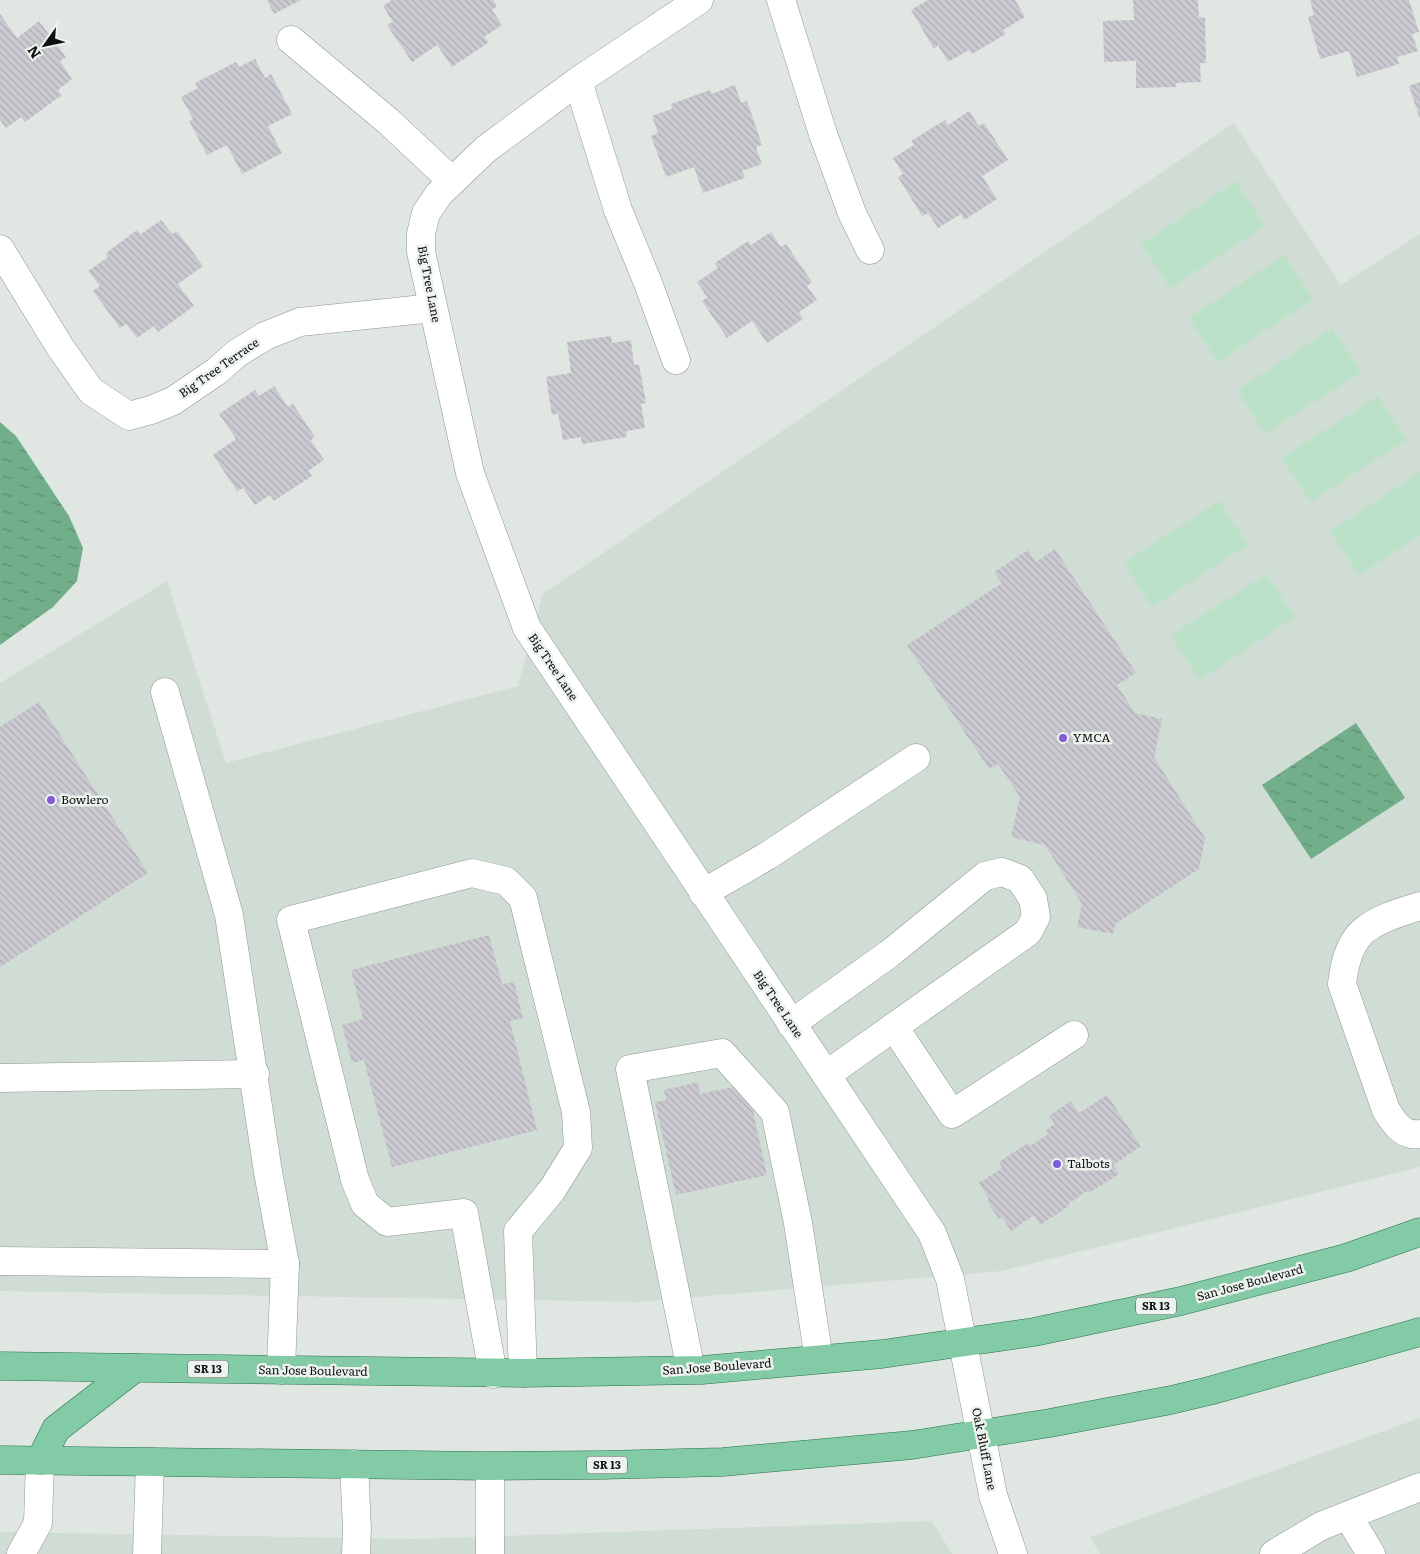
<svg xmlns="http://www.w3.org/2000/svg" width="1420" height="1554" viewBox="0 0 1420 1554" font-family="Literata,serif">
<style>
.built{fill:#d0ddd4}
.pitch{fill:#bbe1c8}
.water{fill:url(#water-ripples)}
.building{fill:url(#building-back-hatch)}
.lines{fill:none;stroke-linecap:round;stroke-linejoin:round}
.minor-casing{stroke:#909692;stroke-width:29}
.major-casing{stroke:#25724a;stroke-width:29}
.minor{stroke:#fff;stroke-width:28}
.major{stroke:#83caa6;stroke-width:28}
.poi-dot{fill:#805dd7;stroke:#edf3ef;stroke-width:2}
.labels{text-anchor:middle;stroke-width:5;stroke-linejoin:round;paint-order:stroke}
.shield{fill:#edf3ef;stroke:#515452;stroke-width:1}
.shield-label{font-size:11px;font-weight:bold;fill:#0e100f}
.street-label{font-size:12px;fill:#0e100f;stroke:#edf3ef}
.poi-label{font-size:12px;fill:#0e100f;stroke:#edf3ef;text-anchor:start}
</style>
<defs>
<pattern id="water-ripples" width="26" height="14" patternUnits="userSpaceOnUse" patternTransform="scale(1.25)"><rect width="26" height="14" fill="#73ae8a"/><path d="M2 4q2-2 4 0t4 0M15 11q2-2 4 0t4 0" fill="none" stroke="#5d8c6f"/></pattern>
<pattern id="building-back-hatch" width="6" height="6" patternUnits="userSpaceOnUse" patternTransform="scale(1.25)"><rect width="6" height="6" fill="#cbcad1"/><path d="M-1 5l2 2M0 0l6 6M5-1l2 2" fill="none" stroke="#adacb2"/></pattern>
</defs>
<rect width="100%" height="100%" fill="#e0e6e2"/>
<g class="built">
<path d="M1234,123L1341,285L1420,234V1167L1002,1271L638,1302L0,1291V683L167,581L226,763L518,686L543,594Z"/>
<path d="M1420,1418V1554H1100L1090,1537Z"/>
<path d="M932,1521L952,1554H0V1532L416,1539Z"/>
</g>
<g class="pitch">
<path d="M1236,181L1265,226L1170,288L1141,244Z"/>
<path d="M1284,255L1313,299L1218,362L1189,318Z"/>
<path d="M1332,328L1361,372L1265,434L1237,390Z"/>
<path d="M1378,396L1406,440L1311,502L1282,458Z"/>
<path d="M1420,472V535L1359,575L1330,531Z"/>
<path d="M1219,501L1248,545L1152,607L1124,563Z"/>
<path d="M1266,574L1295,617L1200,680L1171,636Z"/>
</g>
<g class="water">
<path d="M0,422L16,436L69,516L83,548L77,581L53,607L0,645Z"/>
<path d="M1356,723L1405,798L1311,859L1262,785Z"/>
</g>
<g class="building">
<path d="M267,0H301L274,14Z"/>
<path d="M392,0H493L497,6L492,10L502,25L484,37L489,42L452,67L437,45L412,62L387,25L393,22L383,6Z"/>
<path d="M928,0H1015L1025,17L1003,30L1006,34L972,54L969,50L948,62L938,45L934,49L911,10Z"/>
<path d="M1133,0H1198L1199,17L1205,18L1206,63H1200L1201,82L1176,83V87L1136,88V61L1104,62L1103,21L1134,20Z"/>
<path d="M1310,0H1409L1419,32L1412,34L1418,51L1397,57L1399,64L1357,77L1349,51L1320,59L1308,17L1314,15Z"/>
<path d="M0,14L17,38L39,21L66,57L60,61L72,79L58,90L62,95L25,122L21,117L6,128L0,120Z"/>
<path d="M255,59L265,78L271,74L292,114L268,126L282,153L242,174L227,145L207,155L189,121L193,119L181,97L198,88L195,83L236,62L239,67Z"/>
<path d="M1420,82V119L1409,86Z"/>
<path d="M735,85L741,103L747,101L762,145L756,147L762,164L742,171L745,178L703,193L694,167L666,177L651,136L658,133L652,116L672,109L671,104L710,90L712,94Z"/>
<path d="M969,111L979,126L984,123L1008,160L982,176L997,199L964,220L961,214L938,228L928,213L922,216L898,177L903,174L893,158L914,145L911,141L945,120L948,125Z"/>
<path d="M161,220L172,234L177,231L203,266L178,284L194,306L158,332L154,326L137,338L126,324L120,328L93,291L100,286L88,271L108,257L106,253L137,230L141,234Z"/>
<path d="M771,232L781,247L786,244L812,282L807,286L817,300L799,312L803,319L767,343L752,321L727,338L702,301L707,297L697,282L718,268L715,263L748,241L751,245Z"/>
<path d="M611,336L612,343L631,340L634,365L639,364L646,403L641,404L645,428L626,431L627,437L582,444L581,437L563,440L558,413L552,415L546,377L571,373L567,342Z"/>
<path d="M274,386L288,407L293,404L315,437L311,440L324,460L308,471L312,476L292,489L274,501L270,495L255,505L243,488L237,491L213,455L236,439L219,414L255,390L259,396Z"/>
<path d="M1055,549L1136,673L1117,685L1135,713L1162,719L1154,757L1205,838L1199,869L1115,924L1113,934L1077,927L1082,904L1045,845L1011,837L1020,797L998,764L989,769L907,645L1002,583L994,572L1028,550L1036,562Z"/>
<path d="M39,702L148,873L0,967V727Z"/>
<path d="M489,935L502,984L514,982L523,1018L510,1021L537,1130L392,1167L364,1060L352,1063L342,1025L363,1019L351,970Z"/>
<path d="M698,1082L700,1094L747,1084L767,1175L676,1195L655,1102L666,1100L664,1090Z"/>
<path d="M1107,1095L1141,1146L1113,1165L1119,1174L1089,1193L1087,1191L1068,1204L1069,1206L1040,1225L1034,1215L1011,1231L1002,1217L999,1219L987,1201L989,1199L979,1183L1002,1168L999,1162L1028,1143L1030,1146L1048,1134L1046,1130L1055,1124L1049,1116L1071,1101L1079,1113Z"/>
</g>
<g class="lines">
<g class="minor-casing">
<g id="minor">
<path d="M699,0L578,81L486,149L439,194L426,213L421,234V252L470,473L527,628L932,1233L950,1279L993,1495L1013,1554"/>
<path d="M781,0L823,134L852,213L870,250"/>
<path d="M291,40L388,121L452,181"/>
<path d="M578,81L618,210L648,283L676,360"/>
<path d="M0,249L60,347L91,391L129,416L151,410L173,401L217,371L236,354L265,336L300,322L433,308"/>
<path d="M165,692L229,915L268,1172L285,1264"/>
<path d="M703,893L767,856L916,758"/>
<path d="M1420,906C1402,912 1382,917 1366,929C1350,940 1344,965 1342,984L1386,1110C1394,1123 1403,1137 1420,1134"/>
<path d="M791,1024L889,954L985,876L1002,872L1020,879L1033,899L1036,917L1028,932L826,1075"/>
<path d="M894,1027L952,1114L1074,1035"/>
<path d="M0,1078L255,1074"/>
<path d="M0,1261L285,1264L281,1370"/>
<path d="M691,1370L630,1069L722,1053L775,1112L798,1223L819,1359"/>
<path d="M493,1374L464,1213L387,1222L365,1204L355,1180L291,920L472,873L506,881L523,898L576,1112L578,1148L552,1190L518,1231L523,1373"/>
<path d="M354,1464L357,1528L356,1554"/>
<path d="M490,1466V1554"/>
<path d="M1348,1516L1371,1554"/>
<path d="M21,1554L38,1523L40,1461"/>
<path d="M147,1554L150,1462"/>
<path d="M1274,1554L1321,1526L1420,1487"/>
</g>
</g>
<g class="major-casing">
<g id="major">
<path d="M0,1366L523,1373L702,1370L882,1354L1034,1332L1181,1301L1346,1258L1420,1232"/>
<path d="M0,1460L490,1466L602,1465L723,1462L912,1445L1050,1423L1171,1400L1209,1391L1420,1332"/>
<path d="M40,1461L56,1429L135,1368"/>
</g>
</g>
<use href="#minor" class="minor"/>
<use href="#major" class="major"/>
</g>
<g class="poi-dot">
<circle cx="1063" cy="738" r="5"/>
<circle cx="51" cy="800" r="5"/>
<circle cx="1057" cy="1164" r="5"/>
</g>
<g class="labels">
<g class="shield">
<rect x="1136" y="1297.5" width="40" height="17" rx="4"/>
<rect x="188" y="1360.5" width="40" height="17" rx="4"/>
<rect x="587" y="1456.5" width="40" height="17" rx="4"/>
</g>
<g class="shield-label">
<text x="1156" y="1310">SR 13</text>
<text x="208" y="1373">SR 13</text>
<text x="607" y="1469">SR 13</text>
</g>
<g class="street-label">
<text transform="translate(429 284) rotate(79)" y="4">Big Tree Lane</text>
<text transform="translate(219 368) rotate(-35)" y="4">Big Tree Terrace</text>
<text transform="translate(553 667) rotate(56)" y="4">Big Tree Lane</text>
<text transform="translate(778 1004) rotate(56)" y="4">Big Tree Lane</text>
<text transform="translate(1250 1283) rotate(-15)" y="4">San Jose Boulevard</text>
<text transform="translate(717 1367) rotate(-4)" y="4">San Jose Boulevard</text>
<text transform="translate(313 1371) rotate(1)" y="4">San Jose Boulevard</text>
<text transform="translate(984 1449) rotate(79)" y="4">Oak Bluff Lane</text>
</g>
<g class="poi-label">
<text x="1073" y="742">YMCA</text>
<text x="61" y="804">Bowlero</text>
<text x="1067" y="1168">Talbots</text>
</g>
</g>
<g transform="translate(45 45) rotate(237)" stroke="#edf3ef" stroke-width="4" paint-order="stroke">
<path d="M0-4L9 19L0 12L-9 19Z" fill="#0e100f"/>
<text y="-8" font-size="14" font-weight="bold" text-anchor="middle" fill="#0e100f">N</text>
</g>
</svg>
